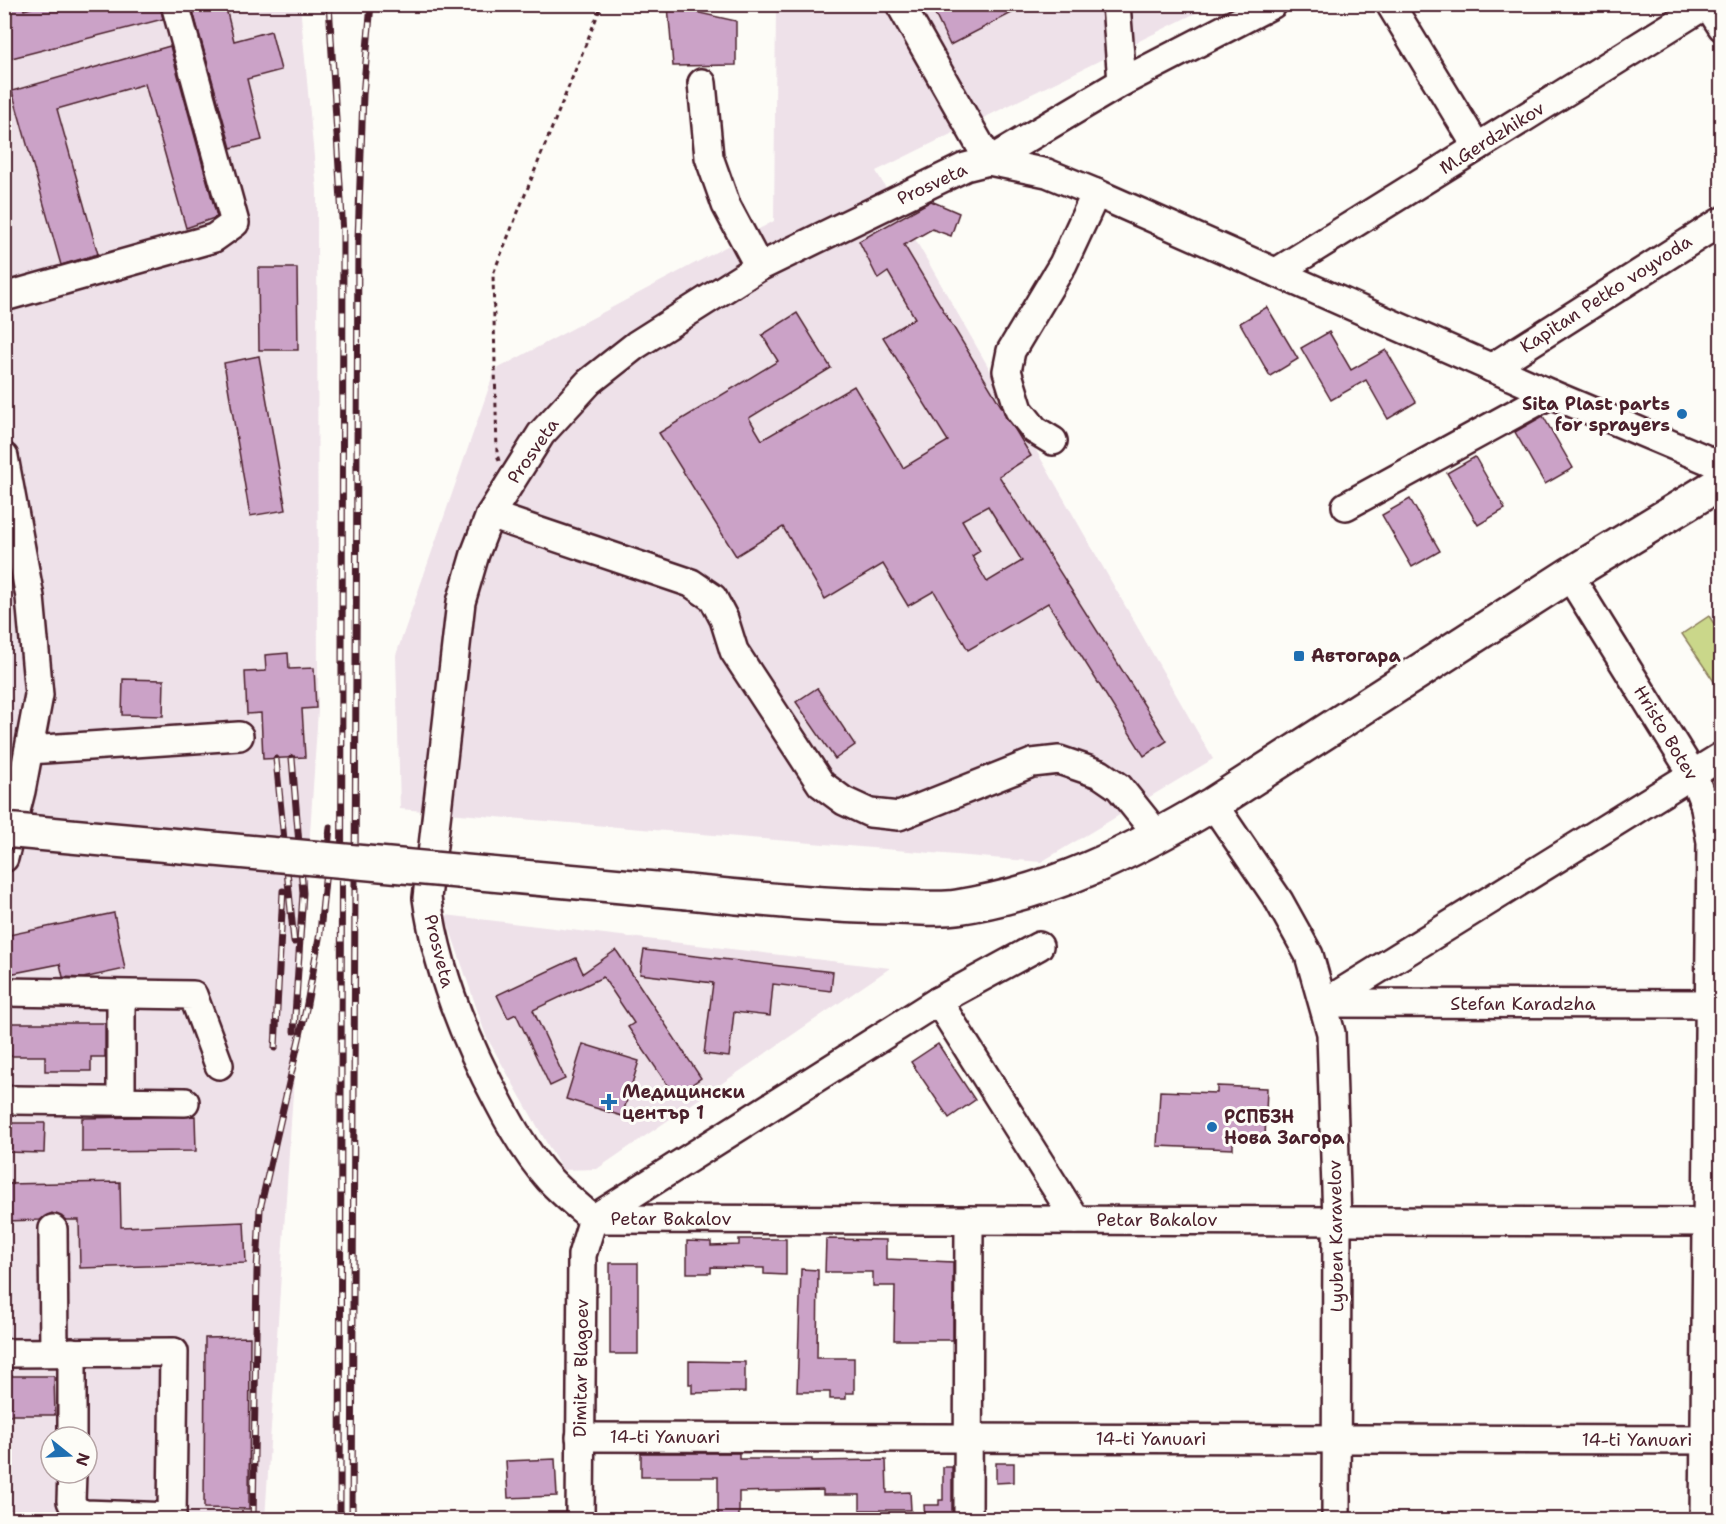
<svg xmlns="http://www.w3.org/2000/svg" width="1726" height="1524" viewBox="0 0 1726 1524" font-family="'Shantell Sans',sans-serif">
<style>
.built{fill:#eee1e9;fill-rule:evenodd}
.green{fill:#cad78a;stroke:#8a7b5a;stroke-width:1.5}
.building{fill:#cba2c7;stroke:#4a1f2b;stroke-width:1.5;fill-rule:evenodd}
.lines{fill:none;stroke-linecap:round;stroke-linejoin:round}
.minor-casing{stroke:#4a1f2b;stroke-width:32}
.major-casing{stroke:#4a1f2b;stroke-width:38}
.path{stroke:#4a1f2b;stroke-width:3;stroke-dasharray:4.5 4.5;stroke-linecap:butt}
.minor{stroke:#fdfcf7;stroke-width:27}
.major{stroke:#fdfcf7;stroke-width:33}
.rail-casing{stroke:#4a1f2b;stroke-width:7}
.rail{stroke:#fdfcf7;stroke-width:4.5;stroke-dasharray:14;stroke-linecap:butt}
.major-bridge-casing{stroke:#4a1f2b;stroke-width:38;stroke-linecap:butt}
.major-bridge{stroke:#fdfcf7;stroke-width:33}
.poi-dot{fill:#1f6fb2;stroke:#fdfcf7;stroke-width:2}
.labels{text-anchor:middle;stroke-width:6;stroke-linejoin:round;paint-order:stroke}
.street-label{font-size:18px;fill:#4a1f2b;stroke:#fdfcf7}
.poi-label{font-size:18px;font-weight:bold;fill:#4a1f2b;stroke:#fdfcf7;text-anchor:start}
</style>
<rect width="100%" height="100%" fill="#fdfcf7"/>
<filter id="ink" filterUnits="userSpaceOnUse"><feTurbulence type="fractalNoise" baseFrequency=".0167" numOctaves="2"/><feDisplacementMap in="SourceGraphic" scale="12" xChannelSelector="R" yChannelSelector="G"/><feConvolveMatrix kernelMatrix="1 2 1 2 8 2 1 2 1" color-interpolation-filters="sRGB"/></filter>
<g filter="url(#ink)">
<g class="built">
<path d="M5,5H300L317,190L318,711L265,1519L5,1520ZM51,1437H87V1473H51Z"/>
<path d="M776,5H1212L876,171L1213,759L1041,862L400,809L396,655L495,370L774,221Z"/>
<path d="M445,915L890,968L597,1169L562,1170L486,1036Z"/>
</g>
<path class="green" d="M1709,616L1721,634V683L1717,686L1682,634Z"/>
<g class="building">
<path d="M4,4H23L24,10L44,4H160L163,19L4,60Z"/>
<path d="M191,4H225L234,41L271,31L281,70L247,79L262,140L231,148Z"/>
<path d="M930,4H1029L950,45Z"/>
<path d="M668,6L736,21V65L673,66Z"/>
<path d="M170,46L217,217L186,228L145,84L57,109L98,254L61,265L12,91Z"/>
<path d="M931,201L959,213L951,236L932,229L904,245L1031,456L999,476L1167,741L1144,756L1048,603L968,650L934,591L908,606L883,564L825,599L783,527L736,556L659,433L778,361L762,335L797,313L831,368L749,418L762,440L854,386L903,468L948,441L883,337L915,318L888,272L878,279L859,241ZM988,506L1022,561L987,582L972,556L980,551L962,520Z"/>
<path d="M258,268H297L298,350H259Z"/>
<path d="M1267,307L1298,359L1270,376L1240,323Z"/>
<path d="M1329,332L1351,370L1386,350L1416,402L1388,419L1366,380L1331,400L1301,348Z"/>
<path d="M259,356L286,510L250,516L224,363Z"/>
<path d="M1543,416L1573,468L1545,484L1515,432Z"/>
<path d="M1475,457L1505,509L1478,525L1447,473Z"/>
<path d="M1410,499L1440,551L1412,567L1382,515Z"/>
<path d="M288,653L289,669L314,668L316,708L302,709L305,757L263,759L261,713L247,714L245,672L266,671L265,655Z"/>
<path d="M123,679L164,680L163,716L122,715Z"/>
<path d="M817,688L855,745L835,759L796,702Z"/>
<path d="M114,913L125,969L83,978L63,977L60,964L4,975V936Z"/>
<path d="M616,950L701,1078L675,1096L628,1027L634,1023L603,977L533,1010L565,1079L550,1086L516,1014L508,1018L497,995L576,958L583,973Z"/>
<path d="M644,950L833,972L831,991L773,984L770,1016L734,1012L729,1057L704,1054L713,983L640,974Z"/>
<path d="M4,1023H105V1057H91V1071H45V1056H4Z"/>
<path d="M583,1044L639,1061L622,1116L566,1099Z"/>
<path d="M938,1044L975,1100L949,1118L911,1062Z"/>
<path d="M1217,1086L1267,1088L1265,1139L1233,1138V1149L1157,1146L1160,1091L1217,1093Z"/>
<path d="M195,1116L196,1151L82,1152V1118Z"/>
<path d="M4,1123H45L44,1153L4,1152Z"/>
<path d="M120,1182L121,1227L244,1222L246,1263L80,1268L79,1220H66L52,1213L40,1220L4,1221V1184Z"/>
<path d="M739,1239H786V1275L764,1274V1268L711,1267V1273H687V1241L711,1242V1246L739,1245Z"/>
<path d="M826,1239L886,1240V1259L953,1262V1340H894L895,1286H873V1272H825Z"/>
<rect x="610" y="1263" width="28" height="91"/>
<path d="M801,1269L818,1270L817,1358H854V1393H846V1399H830V1392H797Z"/>
<path d="M250,1337L249,1509L204,1508L205,1338Z"/>
<path d="M689,1361L745,1362V1392L692,1393V1384H689Z"/>
<path d="M4,1376H54L55,1415H4Z"/>
<path d="M641,1453H739V1459H812V1461L886,1460L887,1493L910,1492L911,1510H860V1495H823V1490L739,1492V1520H718V1477H641Z"/>
<path d="M555,1459L557,1496L508,1498L506,1461Z"/>
<path d="M996,1463H1014V1482L996,1483Z"/>
<path d="M943,1467H952V1520H925L924,1505H939V1500H943Z"/>
</g>
<g class="lines">
<g class="minor-casing">
<g id="minor">
<path d="M900,4L989,161L1047,173L1096,193L1551,394L1722,466"/>
<path d="M1116,4L1122,82"/>
<path d="M1390,4L1477,147"/>
<path d="M1707,4L1722,27"/>
<path d="M702,83L709,157L726,205L759,267"/>
<path d="M1278,271L1707,4"/>
<path d="M4,297L214,238L235,223L175,4"/>
<path d="M1491,368L1722,221"/>
<path d="M1053,441L1035,430L1019,410L1007,371L1011,351L1063,264L1096,193"/>
<path d="M4,457L30,597L39,695L21,791L4,858"/>
<path d="M1346,506L1551,394"/>
<path d="M490,515L691,583L713,598L724,619L734,651L821,784L844,801L870,813L899,816L1032,763L1059,760L1100,774L1119,787L1159,837"/>
<path d="M1569,575L1692,773L1704,803L1711,842L1704,1520"/>
<path d="M29,750L239,736"/>
<path d="M1213,804L1279,901L1309,955L1331,1033L1337,1221L1336,1520"/>
<path d="M4,992L193,995L219,1065"/>
<path d="M121,995V1101"/>
<path d="M938,1001L1076,1220"/>
<path d="M1324,1003L1722,756"/>
<path d="M1324,1003L1722,1004"/>
<path d="M14,1100L185,1102"/>
<path d="M593,1219C578,1206 562,1193 549,1179C528,1156 513,1130 499,1103C464,1038 437,971 427,898L461,602L475,554L490,515L541,434L589,382L636,345L759,267L965,167L989,161L1122,82L1273,4"/>
<path d="M593,1219L1722,1222"/>
<path d="M593,1219L938,1001L1039,946"/>
<path d="M53,1229L54,1352"/>
<path d="M4,1353L174,1352L172,1517L85,1514L75,1510L71,1501L72,1473"/>
<path d="M72,1437V1352"/>
<path d="M580,1437L1722,1440"/>
<path d="M580,1520L582,1255L593,1219"/>
<path d="M968,1520L969,1220"/>
</g>
</g>
<g class="major-casing">
<path id="major" d="M688,892C757,899 827,906 897,907C916,907 938,910 957,907C1053,892 1131,853 1213,804L1569,575L1722,482"/>
</g>
<path class="path" d="M499,461L497,454L493,274L602,4"/>
<use href="#minor" class="minor"/>
<use href="#major" class="major"/>
<g class="rail-casing">
<g id="rail">
<path d="M329,4L343,234L340,1520"/>
<path d="M292,758L303,893L294,1031"/>
<path d="M276,759L294,942"/>
<path d="M275,1048L283,891"/>
<path d="M253,1520L257,1271L260,1209L306,1009L320,933L330,827"/>
<path d="M352,1520L358,239L363,95L371,4"/>
</g>
</g>
<use href="#rail" class="rail"/>
<g class="major-bridge-casing">
<path id="major-bridge" d="M4,830L688,892"/>
</g>
<use href="#major-bridge" class="major-bridge"/>
</g>
</g>
<g class="poi-dot">
<circle cx="1682" cy="414" r="6"/>
<rect x="1293" y="650" width="12" height="12" rx="3"/>
<path d="M606 1093h6v6h6v6h-6v6h-6v-6h-6v-6h6z"/>
<circle cx="1212" cy="1127" r="6"/>
</g>
<g class="labels">
<g class="street-label">
<text transform="translate(1492 138) rotate(-32)" y="6">M.Gerdzhikov</text>
<text transform="translate(932 184) rotate(-25)" y="6">Prosveta</text>
<text transform="translate(1606 294) rotate(-33)" y="6">Kapitan Petko voyvoda</text>
<text transform="translate(533 451) rotate(-55)" y="6">Prosveta</text>
<text transform="translate(1666 733) rotate(59)" y="6">Hristo Botev</text>
<text transform="translate(439 951) rotate(76)" y="6">Prosveta</text>
<text x="1523" y="1010">Stefan Karadzha</text>
<text x="671" y="1225">Petar Bakalov</text>
<text x="1157" y="1226">Petar Bakalov</text>
<text transform="translate(1336 1236) rotate(-91)" y="6">Lyuben Karavelov</text>
<text transform="translate(581 1368) rotate(-89)" y="6">Dimitar Blagoev</text>
<text x="665" y="1443">14-ti Yanuari</text>
<text x="1151" y="1445">14-ti Yanuari</text>
<text x="1637" y="1446">14-ti Yanuari</text>
</g>
<g class="poi-label">
<text x="1670" y="410" text-anchor="end">Sita Plast parts<tspan x="1670" dy="21">for sprayers</tspan></text>
<text x="1311" y="662">Автогара</text>
<text x="622" y="1098">Медицински<tspan x="622" dy="21">център 1</tspan></text>
<text x="1224" y="1123">РСПБЗН<tspan x="1224" dy="21">Нова Загора</tspan></text>
</g>
</g>
<rect width="1726" height="1524" fill="none" stroke="#fdfcf7" stroke-width="24"/>
<rect x="12" y="12" width="1702" height="1500" fill="none" stroke="#4a1f2b" stroke-width="2" filter="url(#ink)"/>
<g transform="translate(69 1455) rotate(108)"><circle r="28" fill="#fdfcf7" stroke="#b5a4a5" stroke-width="1.5"/>
<path d="M0-4.5L10 22L0 15L-10 22Z" fill="#1f6fb2"/>
<text y="-9" font-size="16" font-weight="bold" text-anchor="middle" fill="#4a1f2b">N</text>
</g>
</svg>
